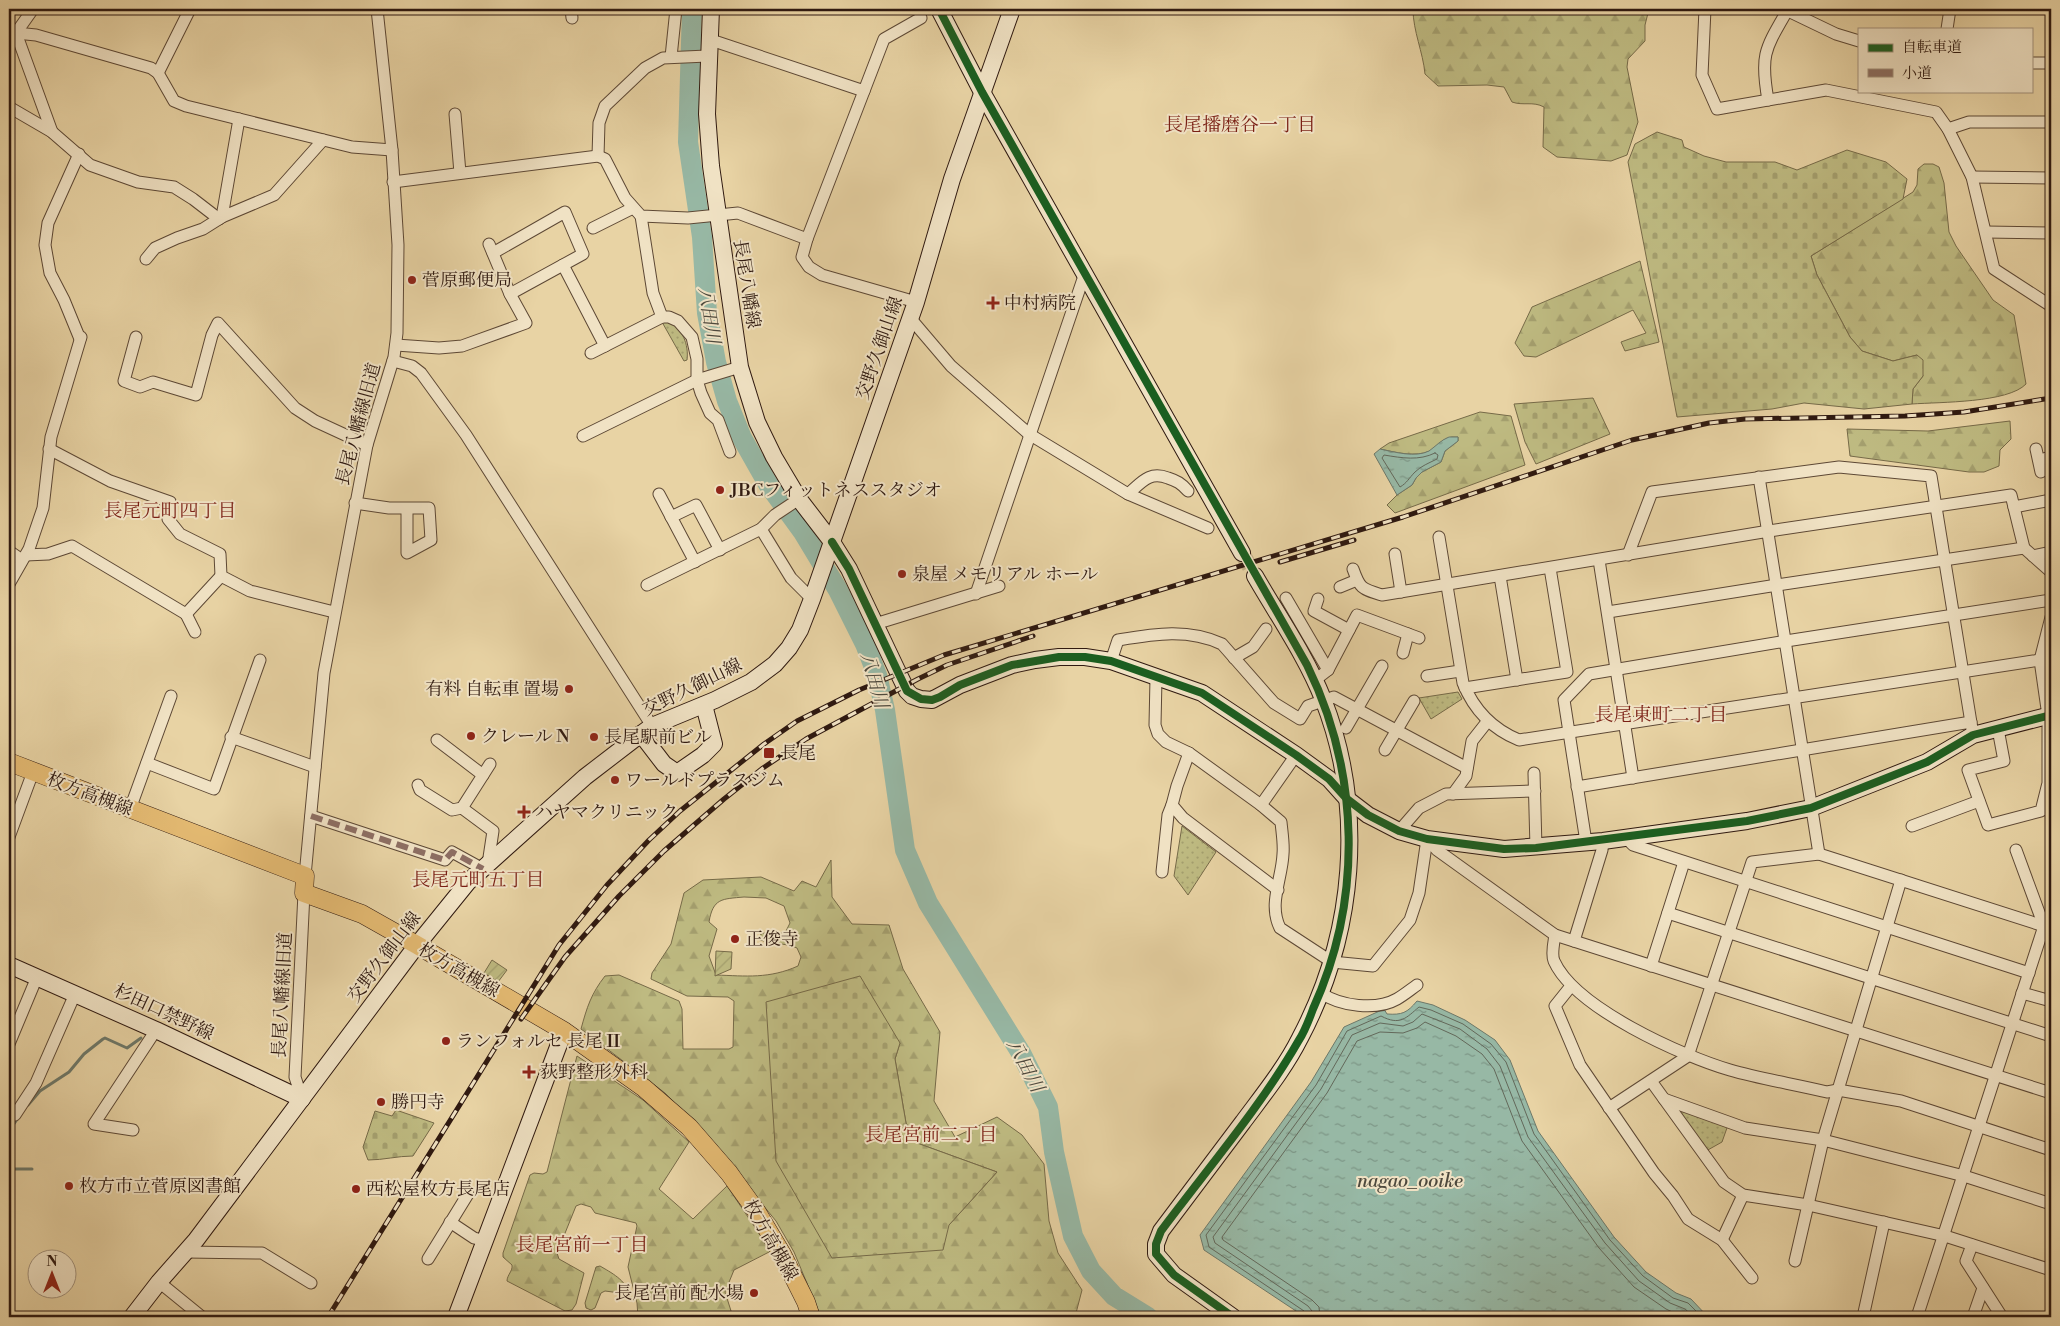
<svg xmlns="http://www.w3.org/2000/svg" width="2060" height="1326" viewBox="0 0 2060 1326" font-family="'Libre Bodoni','Noto Serif JP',serif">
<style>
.forest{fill:url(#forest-firs);stroke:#766a48;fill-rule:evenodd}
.cemetery{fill:url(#cemetery-stones);stroke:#766a48}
.park{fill:url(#park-dots);stroke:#766a48}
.garden{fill:url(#garden-furrows);stroke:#766a48}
.water{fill:url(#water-ripples);stroke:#6d7869}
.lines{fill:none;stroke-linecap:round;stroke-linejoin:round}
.shore{stroke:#63685a;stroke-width:1}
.stream{stroke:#6d7869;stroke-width:3}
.river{stroke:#97b8a5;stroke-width:20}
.secondary-tunnel{stroke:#c3ae86;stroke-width:16;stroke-dasharray:16 8;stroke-linecap:butt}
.street-casing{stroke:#5d4835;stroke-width:13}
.secondary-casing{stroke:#2f1910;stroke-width:18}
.primary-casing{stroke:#2f1910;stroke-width:19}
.street{stroke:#f0e2c4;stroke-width:11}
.secondary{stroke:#f0e2c4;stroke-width:16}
.primary{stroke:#e4ba72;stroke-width:18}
.rail-casing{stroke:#2f1910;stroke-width:5}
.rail{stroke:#f0e2c4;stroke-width:3;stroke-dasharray:9;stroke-linecap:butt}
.quiet{stroke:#8d6e63;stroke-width:6;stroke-dasharray:12 6;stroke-linecap:butt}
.cycleway-casing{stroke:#f0e2c4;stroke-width:11}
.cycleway{stroke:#1b5e20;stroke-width:8}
.poi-dot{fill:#8f2418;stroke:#f0e2c4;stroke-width:2}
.labels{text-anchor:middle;stroke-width:4;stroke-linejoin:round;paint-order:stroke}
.poi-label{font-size:18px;fill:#2f1910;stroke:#f0e2c4;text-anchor:start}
.street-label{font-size:18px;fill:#2f1910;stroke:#f0e2c4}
.neighbourhood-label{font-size:19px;fill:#7a1f14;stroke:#f0e2c4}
.water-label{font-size:19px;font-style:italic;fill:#4e493d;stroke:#f0e2c4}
</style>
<defs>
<pattern id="forest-firs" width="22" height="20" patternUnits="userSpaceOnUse" patternTransform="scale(1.25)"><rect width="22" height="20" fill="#beba81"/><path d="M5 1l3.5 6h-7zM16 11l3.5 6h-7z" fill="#a49f6e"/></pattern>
<pattern id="cemetery-stones" width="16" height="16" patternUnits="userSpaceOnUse" patternTransform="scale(1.25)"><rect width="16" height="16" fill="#beba81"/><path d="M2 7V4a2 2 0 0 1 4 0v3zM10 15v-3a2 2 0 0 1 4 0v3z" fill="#a49f6e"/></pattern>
<pattern id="park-dots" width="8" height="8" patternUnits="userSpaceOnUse" patternTransform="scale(1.25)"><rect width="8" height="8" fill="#beba81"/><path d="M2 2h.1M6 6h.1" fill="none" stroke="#a49f6e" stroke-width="1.8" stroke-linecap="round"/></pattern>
<pattern id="garden-furrows" width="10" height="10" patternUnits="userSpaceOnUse" patternTransform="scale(1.25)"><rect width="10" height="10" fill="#beba81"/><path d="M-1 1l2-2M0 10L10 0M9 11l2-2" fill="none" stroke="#a49f6e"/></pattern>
<pattern id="water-ripples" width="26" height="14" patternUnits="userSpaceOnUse" patternTransform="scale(1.25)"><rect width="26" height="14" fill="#97b8a5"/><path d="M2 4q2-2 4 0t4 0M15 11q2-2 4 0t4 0" fill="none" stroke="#7c9585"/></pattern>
</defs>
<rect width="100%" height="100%" fill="#e8d3a4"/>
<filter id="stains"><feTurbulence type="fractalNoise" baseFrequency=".004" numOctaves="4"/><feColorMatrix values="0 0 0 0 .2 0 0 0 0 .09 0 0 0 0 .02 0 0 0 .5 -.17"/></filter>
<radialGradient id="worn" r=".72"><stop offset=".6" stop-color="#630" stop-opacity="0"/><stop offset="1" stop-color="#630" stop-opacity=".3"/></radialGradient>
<g class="forest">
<path d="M1413,9H1649L1645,25V41L1628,59L1627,67L1638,122L1627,155L1611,161L1557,157L1543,147L1544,107C1533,101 1523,106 1512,102L1504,87L1487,85L1438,86L1425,74C1423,52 1413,31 1413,9Z"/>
<path d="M1924,164H1933L1939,167L1944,183L1949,232L1956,246L1993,300L2014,315L2026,384C2008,403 1940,402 1912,404L1913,389L1923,376L1917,355L1893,361L1862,351L1850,337L1817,275L1811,256L1913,192L1917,185L1918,169Z"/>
<path d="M1640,261L1659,342L1625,351L1621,342L1646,333L1633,310L1536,357L1524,356L1515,343L1532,307Z"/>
<path d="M1480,412L1511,416L1525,465L1395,513L1387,505L1397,495L1412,485L1416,478L1422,472L1441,462L1445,451L1458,441V437C1439,435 1439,450 1424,453C1409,456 1394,452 1380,449L1389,443Z"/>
<path d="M2010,421L2011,439L2000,450L1999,466L1984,472H1969L1850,456L1847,429L1928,431Z"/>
<path d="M831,860L832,897L852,924L889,925L903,969L940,1032L934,1101L955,1137L997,1117L1022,1135L1044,1164L1049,1221L1058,1253L1082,1290L1075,1317H821L794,1252L776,1221L698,1126L665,1093L581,1029C587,1007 591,994 605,976L619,975L679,1001L682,1009L683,1049H729L733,1047L734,1001L728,997L687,996L651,979L652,973L671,944L684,893L703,880L761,877L794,891L802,881L816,887ZM744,897L766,898L784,906L790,923L785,933H763L756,938C769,945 784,942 797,948L801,957L798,966C769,979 746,976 716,975L709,956L717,929L709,922C713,898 722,899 744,897ZM767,1002L900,1043L895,1059L906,1123L917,1143L997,1172L949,1225Z"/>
<path d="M577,1056L643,1100L689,1142L659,1189L693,1219L727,1186L771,1251L734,1270L725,1292L732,1314L746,1317H638L637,1303L628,1267L637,1226L636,1223L595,1213L591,1207L581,1204L576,1206L557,1253L559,1259L584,1273L576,1304L572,1310L565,1311L507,1281C507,1275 513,1271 512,1265L503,1257V1253L530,1175L534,1173L543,1174L547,1172Z"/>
<path d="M600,1266C610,1272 628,1281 628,1294L605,1291L601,1293L595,1308L591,1310L586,1308L585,1303L596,1267Z"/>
</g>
<g class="cemetery">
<path d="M1657,132L1682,140L1684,147L1704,156L1726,162H1775L1797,170L1847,150L1886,162L1907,179L1903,199L1811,256L1817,275L1850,337L1862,351L1893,361L1917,355L1923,360V376L1913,389L1912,404L1864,409L1804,403L1772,409L1677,417L1628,162L1635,144Z"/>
<path d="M1593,398L1610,434L1536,464L1525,442L1514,404Z"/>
<path d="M860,976L900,1043L895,1059L906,1123L917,1143L997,1172L949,1225L943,1250L832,1258L776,1161L766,1002Z"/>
<path d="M396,1110L434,1123L413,1156C397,1156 384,1160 368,1160L363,1147L375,1111L392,1116Z"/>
</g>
<g class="park">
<path d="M669,320C682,329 689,344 687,360L684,361L662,322Z"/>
<path d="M1458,692L1462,699L1431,719L1419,698Z"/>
<path d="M1182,826L1216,852L1188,895L1174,876Z"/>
<path d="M1679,1108L1728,1125L1722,1142L1706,1151L1677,1112Z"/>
</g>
<g class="garden">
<path d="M716,951L732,952L731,969L715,976Z"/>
<path d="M492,960L507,970L498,982L484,973Z"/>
</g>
<g class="water">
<path d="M1449,437H1458V441L1445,451L1441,462L1422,472L1416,478L1412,485L1397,495L1374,454L1380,449C1395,452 1415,458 1429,451C1436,446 1441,440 1449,437Z"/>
<path d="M1417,1001L1433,1005L1465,1020L1495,1040L1510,1060L1538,1131L1614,1237L1646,1272L1676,1293L1691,1299L1708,1317H1305L1204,1250L1200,1235L1311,1082L1344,1027L1384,1009L1387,1014C1402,1015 1407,1013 1417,1001Z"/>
</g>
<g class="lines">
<g class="shore">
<path d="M1435,453L1438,455L1437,459C1429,463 1421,466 1415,472C1409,478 1407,483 1400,487L1382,458L1384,455C1402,458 1419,461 1435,453Z"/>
<path d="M1307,1317L1304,1311L1209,1247L1206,1235L1316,1085L1347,1031L1381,1016C1400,1026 1406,1018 1419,1007L1431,1010L1463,1024L1491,1044L1506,1062L1534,1134L1610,1240L1643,1276L1673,1298L1688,1303L1702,1317"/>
<path d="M1313,1317L1312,1311L1308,1306L1215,1243L1213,1237L1321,1089L1352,1035L1380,1023L1403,1026L1413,1022L1422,1014L1460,1029L1487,1049L1500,1066L1528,1137L1605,1243L1639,1281L1670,1303L1685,1309L1694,1317"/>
<path d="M1320,1317L1319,1307L1312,1300L1223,1240L1222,1237L1327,1093L1357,1041L1380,1032L1403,1033L1417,1028L1425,1022L1456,1036L1482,1054L1494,1069L1522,1141L1599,1248L1634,1287L1666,1309L1683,1317"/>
</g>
<g class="stream">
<path d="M28,1105L40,1091L69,1072L84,1054L103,1039L105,1038L127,1048L141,1038"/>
<path d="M9,1131L18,1118"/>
<path d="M9,1165L12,1169H32"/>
</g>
<path class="river" d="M692,9L688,142L702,237L707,313L716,362L727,401L742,438L768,484L803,532L838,590L865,644L877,675L885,710L905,850L928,903L1021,1053L1048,1107L1054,1152L1073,1236L1091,1271L1114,1296L1148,1317"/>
<path class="secondary-tunnel" d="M1242,553L1255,576"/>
<g class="street-casing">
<g id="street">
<path d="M571,9L572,18"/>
<path d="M1705,9L1702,75L1717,109L1826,90L1936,112L1948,129L1972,177L1994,269L2051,306"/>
<path d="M1784,9L1836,34L1859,41"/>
<path d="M9,29L16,33L36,35L151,68L158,73L174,101L186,106L352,147L392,150"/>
<path d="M1947,29L1950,9"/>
<path d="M16,33L52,132"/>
<path d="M16,33L33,9"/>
<path d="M708,39L864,91L884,39L921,18"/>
<path d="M671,57L676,9"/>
<path d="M2031,63H2051"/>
<path d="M158,73L190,9"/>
<path d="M1768,100C1760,55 1765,49 1787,11"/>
<path d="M9,107L52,132L90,165L138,182L174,187L193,199L219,219"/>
<path d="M455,114L460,173"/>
<path d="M1948,129L1969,122H2051"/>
<path d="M79,154L48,223L45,245L50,273L64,300L80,339"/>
<path d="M598,156L599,123L605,106L645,68L663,58L707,56"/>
<path d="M1972,177L2051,178"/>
<path d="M393,182L598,156L605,159L625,198L641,216L688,218L738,213L807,239L802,257L809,267L822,275L916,302"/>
<path d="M641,216L653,293L662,317"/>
<path d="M222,217L239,119"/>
<path d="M593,228L633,208"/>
<path d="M1986,232L2051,233"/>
<path d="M807,239L864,91"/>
<path d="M493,253L565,212L583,254L510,294"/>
<path d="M146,259L155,248L177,238L203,229L222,217L274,195L323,140"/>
<path d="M563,265L605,346"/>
<path d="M911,319L951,366L1029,434L1128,494L1208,528"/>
<path d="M136,337L124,381L140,387L153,382L196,395L212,335L218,323L295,408L315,421L367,445"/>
<path d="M396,345L439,348L462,346L526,323L510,294L489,244"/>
<path d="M591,353L662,317H669L678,321L692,337L697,359V380L701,393L710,413L718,420L730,452"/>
<path d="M393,361L412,366L421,373L466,435L652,726"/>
<path d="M583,436L697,380L740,367"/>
<path d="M49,449L110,481L170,502L168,519L180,534L220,554L221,576L250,591L334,612"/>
<path d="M2036,449L2041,472"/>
<path d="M2039,460L2051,457"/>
<path d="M1759,477L1819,854"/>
<path d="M659,494L695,562"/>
<path d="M1128,494C1142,482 1149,471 1168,478C1177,481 1181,483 1188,491"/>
<path d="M355,503L389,508H429L431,540L407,553V510"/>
<path d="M2014,507L2051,500"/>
<path d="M671,517L696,505L720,550"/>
<path d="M761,529L791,578L812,599"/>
<path d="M1439,537L1463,683C1474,710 1492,729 1519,740L2040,660"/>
<path d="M9,551L22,560"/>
<path d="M1395,554L1401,592"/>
<path d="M26,555L48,554L72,546L186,614L221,576"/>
<path d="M1628,555L1652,492L1839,467L1931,476L1973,735"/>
<path d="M2033,556L2051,552"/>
<path d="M1599,560L1633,778"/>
<path d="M1353,569C1360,589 1362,589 1382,595L1769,531L2011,495L2024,548L2051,572"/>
<path d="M1500,576L1517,680"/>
<path d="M9,584L29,549L43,508L51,437L81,337"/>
<path d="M647,585L761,529L775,515L799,499"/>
<path d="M1340,587L1357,580"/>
<path d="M976,594L1085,273"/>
<path d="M1286,598L1328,670"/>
<path d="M1318,599L1314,611L1349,630"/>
<path d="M1608,612L1777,585L2024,548"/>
<path d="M186,614L195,632"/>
<path d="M875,624L999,586"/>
<path d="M1403,653L1408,634"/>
<path d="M1234,658L1253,647L1266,629"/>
<path d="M1111,661L1118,640C1154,634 1188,628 1222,644L1274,703L1300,719L1308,706L1334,697L1467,768"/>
<path d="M1427,676L1460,671"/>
<path d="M1156,678L1155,725L1158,734L1166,742L1189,753L1261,805L1281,822C1282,833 1284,844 1283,854C1282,879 1268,904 1280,928L1332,962L1373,966L1410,920L1419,893L1427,839"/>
<path d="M1314,681L1328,670L1357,615L1419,638"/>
<path d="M1465,688L1567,672L1550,568"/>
<path d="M1346,728L1382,666"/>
<path d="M1998,729L2004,761L1968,770L1988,825L2041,811L2048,783V716L2040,660L2051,617"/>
<path d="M231,737L315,767"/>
<path d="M437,740L483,775"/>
<path d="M1385,750L1414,701"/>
<path d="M1189,753L1177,786L1172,805L1183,818L1278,890"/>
<path d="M147,763L214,789L260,660"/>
<path d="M1534,773L1536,848"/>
<path d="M418,785L420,790L452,810L462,808L493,831L488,864"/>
<path d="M1577,787L1971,722"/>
<path d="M1453,794L1466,776L1472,741L1487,722"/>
<path d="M1261,805L1296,755"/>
<path d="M462,808L490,764"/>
<path d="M130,809L171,696"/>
<path d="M311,816L445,860L452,852L483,869"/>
<path d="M1912,826L1979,801"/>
<path d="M1399,831L1419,808L1446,794L1535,791"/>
<path d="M9,837L33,772"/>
<path d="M1626,838L1633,845L2029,973"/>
<path d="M1427,839L1437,850L1555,935L2051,1093"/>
<path d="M1586,842L1564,700L1589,674L1786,641L2051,600"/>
<path d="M1162,872L1168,815L1172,805"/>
<path d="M305,876L324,673L367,445L394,357L397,333L398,245L392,150L377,9"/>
<path d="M1668,913L2051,1036"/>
<path d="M1555,935C1554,942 1551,954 1554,961C1575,1008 1682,1056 1730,1070C1761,1079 1794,1084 1827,1092L1838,1090L1901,1101L2051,1150"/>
<path d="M1574,941L1602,850L1603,841"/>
<path d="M1651,966L1684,862"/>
<path d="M1571,986L1555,1006L1580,1065L1654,1173L1673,1196L1688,1219L1722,1240L1752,1278"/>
<path d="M1321,993C1340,1006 1376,1011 1397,999C1404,995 1410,990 1417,985"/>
<path d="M2022,993L2051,1001"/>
<path d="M9,1044L37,977"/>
<path d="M1651,1081L1724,1182L1743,1195L1808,1205L1945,1236L2051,1270"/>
<path d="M302,1099L295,1077L304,893"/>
<path d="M1664,1099L1745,1128L1823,1140L1964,1176L2051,1204"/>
<path d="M1609,1108L1688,1056L1752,862L1819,854L2044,926"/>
<path d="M15,1115L36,1083L75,994"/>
<path d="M133,1130L94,1124L156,1030"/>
<path d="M450,1222L474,1238L486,1241"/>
<path d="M1722,1240L1743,1195"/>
<path d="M1972,1245L1966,1261L2002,1317"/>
<path d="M186,1252L262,1253L311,1283"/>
<path d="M428,1259L468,1194"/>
<path d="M1795,1261L1823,1140L1901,880"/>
<path d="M159,1282L202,1317"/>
<path d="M1863,1317L1884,1222"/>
<path d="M1917,1317L2044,926L2016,850"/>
<path d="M1973,1317L1983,1288"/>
</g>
</g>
<g class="secondary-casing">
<g id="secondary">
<path d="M711,9L707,114L711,166L740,367L757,422L774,457L799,499L832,542L849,569L895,666L907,691L912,696L921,699L932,700L960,685L1012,665L1035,660L1059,657H1085L1111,661L1202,693L1296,755L1329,779L1347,799L1368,815L1399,831L1427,839L1504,849L1603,841L1747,821L1811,808L1927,762L1973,735L2051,715"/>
<path d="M939,9L982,92L1242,553"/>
<path d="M641,734L664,764L677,773L703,755L714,744L704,705"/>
<path d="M9,965L156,1030L302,1099"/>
<path d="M132,1317L159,1282L196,1240L417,945L468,882L585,777L641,734L652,726L715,700L751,682L775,664L789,648L800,630L812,599L916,302L952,179L1012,9"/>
<path d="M456,1317L564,1031"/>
<path d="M1233,1317L1174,1275L1156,1254V1244L1161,1231C1189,1194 1216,1158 1243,1122C1263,1095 1285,1068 1300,1038C1355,934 1366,809 1323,699C1306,656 1278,616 1255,576"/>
</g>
</g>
<g class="primary-casing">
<path id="primary" d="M9,762L305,876L304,893L362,914L417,945L564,1031L644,1088L689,1127L729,1173L757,1212L782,1254L806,1302L811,1317"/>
</g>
<use href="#street" class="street"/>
<use href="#secondary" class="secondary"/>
<use href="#primary" class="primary"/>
<g class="rail-casing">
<g id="rail">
<path d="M1280,562L1354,540"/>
<path d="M521,1019L565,957L619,896L664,851L724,799L763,768L806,739L918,679L947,665L1033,636"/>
<path d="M328,1317L559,945L607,885L649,840L680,811L764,744L797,721L859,690L944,655L1403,517L1632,440L1709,423L1745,419L1905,416L1964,412L2051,398"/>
</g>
</g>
<use href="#rail" class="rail"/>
<path class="quiet" d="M311,816L445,860L452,852L483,869"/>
<g class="cycleway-casing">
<g id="cycleway">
<path d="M939,9L982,92L1307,665C1360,773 1363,899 1313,1009C1309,1020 1305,1031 1299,1040C1260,1108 1208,1168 1161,1231L1156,1244V1254L1174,1275L1233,1317"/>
<path d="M832,542L849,569L907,691L921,699L932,700L940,697L960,685L1012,665L1059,657H1085L1111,661L1202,693L1296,755L1329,779L1347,799L1368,815L1399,831L1427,839L1504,849L1536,848L1747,821L1811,808L1927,762L1973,735L2051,715"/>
</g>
</g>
<use href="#cycleway" class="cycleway"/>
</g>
<g class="poi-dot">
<circle cx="412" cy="280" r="5"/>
<path d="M990.5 295.5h5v5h5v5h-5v5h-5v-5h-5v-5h5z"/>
<circle cx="720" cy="490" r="5"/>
<circle cx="902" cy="574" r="5"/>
<circle cx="569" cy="689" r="5"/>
<circle cx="471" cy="736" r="5"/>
<circle cx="594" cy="737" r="5"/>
<rect x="763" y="747" width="12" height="12" rx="2.5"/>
<circle cx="615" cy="780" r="5"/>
<path d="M521.5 804.5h5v5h5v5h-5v5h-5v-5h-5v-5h5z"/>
<circle cx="735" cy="939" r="5"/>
<circle cx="446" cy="1041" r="5"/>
<path d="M526.5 1064.5h5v5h5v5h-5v5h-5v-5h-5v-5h5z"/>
<circle cx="381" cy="1102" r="5"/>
<circle cx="69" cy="1186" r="5"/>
<circle cx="356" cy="1189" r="5"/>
<circle cx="754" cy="1293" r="5"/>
</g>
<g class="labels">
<g class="poi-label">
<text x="422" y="286">菅原郵便局</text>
<text x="1004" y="309">中村病院</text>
<text x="730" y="496">JBCフィットネススタジオ</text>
<text x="912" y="580">泉屋 メモリアル ホール</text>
<text x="559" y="695" text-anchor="end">有料 自転車 置場</text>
<text x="481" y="742">クレール N</text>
<text x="604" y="743">長尾駅前ビル</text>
<text x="780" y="759">長尾</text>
<text x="625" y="786">ワールドプラスジム</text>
<text x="535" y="818">ハヤマクリニック</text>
<text x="745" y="945">正俊寺</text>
<text x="456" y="1047">ランフォルセ 長尾 II</text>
<text x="540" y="1078">荻野整形外科</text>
<text x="391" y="1108">勝円寺</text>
<text x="79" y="1192">枚方市立菅原図書館</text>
<text x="366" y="1195">西松屋枚方長尾店</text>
<text x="744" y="1299" text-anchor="end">長尾宮前 配水場</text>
</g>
<g class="street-label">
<text transform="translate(747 284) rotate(81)" y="6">長尾八幡線</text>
<text transform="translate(879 348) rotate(-71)" y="6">交野久御山線</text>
<text transform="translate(358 424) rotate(-75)" y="6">長尾八幡線旧道</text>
<text transform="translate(692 687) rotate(-26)" y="6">交野久御山線</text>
<text transform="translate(90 794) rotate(21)" y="6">枚方高槻線</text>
<text transform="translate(384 957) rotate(-53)" y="6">交野久御山線</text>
<text transform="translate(459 970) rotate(30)" y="6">枚方高槻線</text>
<text transform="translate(282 995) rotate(-87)" y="6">長尾八幡線旧道</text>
<text transform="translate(164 1012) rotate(25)" y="6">杉田口禁野線</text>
<text transform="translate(771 1240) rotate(60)" y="6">枚方高槻線</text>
</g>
<g class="neighbourhood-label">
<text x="1240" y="131">長尾播磨谷一丁目</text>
<text x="170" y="517">長尾元町四丁目</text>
<text x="1661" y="721">長尾東町二丁目</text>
<text x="478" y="886">長尾元町五丁目</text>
<text x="931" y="1141">長尾宮前二丁目</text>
<text x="582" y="1251">長尾宮前一丁目</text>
</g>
<g class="water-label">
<text transform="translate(710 315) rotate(81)" y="7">八田川</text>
<text transform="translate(875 680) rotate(74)" y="7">八田川</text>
<text transform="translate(1026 1065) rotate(62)" y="7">八田川</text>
<text x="1410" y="1187">nagao_ooike</text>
</g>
</g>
<rect width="2060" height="1326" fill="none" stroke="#e8d3a4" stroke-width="30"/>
<rect x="10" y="10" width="2040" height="1306" fill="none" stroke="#2f1910" stroke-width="2.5"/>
<rect x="15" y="15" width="2030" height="1296" fill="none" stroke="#2f1910"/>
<rect x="1858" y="28" width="175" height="65" fill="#f0e2c4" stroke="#a3927c"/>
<rect x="1868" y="44" width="25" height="8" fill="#1b5e20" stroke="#a3927c"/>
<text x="1902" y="52" font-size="15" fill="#2f1910">自転車道</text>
<rect x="1868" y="69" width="25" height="8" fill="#8d6e63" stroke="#a3927c"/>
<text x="1902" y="78" font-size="15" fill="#2f1910">小道</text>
<g transform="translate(52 1274)"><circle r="24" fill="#f0e2c4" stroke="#a3927c"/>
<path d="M0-4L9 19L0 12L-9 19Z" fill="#8f2418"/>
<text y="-8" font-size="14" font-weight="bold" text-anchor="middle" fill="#2f1910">N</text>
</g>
<rect width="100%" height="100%" filter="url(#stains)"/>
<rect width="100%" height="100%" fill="url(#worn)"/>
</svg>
